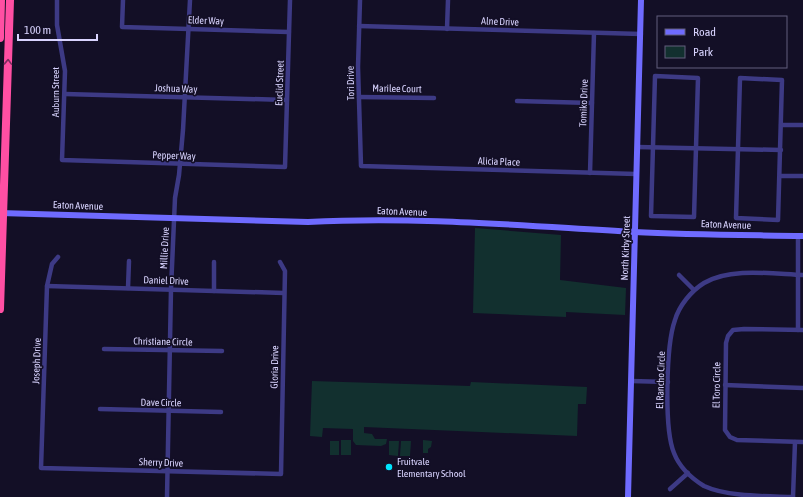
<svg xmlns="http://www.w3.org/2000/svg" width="803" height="497" viewBox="0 0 803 497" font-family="'Asap Condensed',sans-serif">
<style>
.green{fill:#12302f}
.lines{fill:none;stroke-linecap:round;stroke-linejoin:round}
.street{stroke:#3d3a85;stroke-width:4.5}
.secondary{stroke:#6f6bff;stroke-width:6}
.highway{stroke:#ff4fa3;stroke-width:8}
.oneway{stroke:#7d2c5e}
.poi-dot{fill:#00e5ff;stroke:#130f26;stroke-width:1.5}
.labels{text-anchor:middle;stroke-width:3.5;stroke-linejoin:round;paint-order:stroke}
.street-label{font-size:10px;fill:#d9d4ff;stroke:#130f26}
.poi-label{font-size:10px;fill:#d9d4ff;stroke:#130f26;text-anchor:start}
</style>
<rect width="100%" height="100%" fill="#130f26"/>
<g class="green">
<path d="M475,228L561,235L560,280L626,288L625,315L566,312V317L473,313Z"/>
<path d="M312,381L470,386L471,382L587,387L586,404H578L577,436L364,427V433L372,434L375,439H387L386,444L381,446L356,445L353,441V429L323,428L322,437L310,436Z"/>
<rect x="341" y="440" width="10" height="15"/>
<path d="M423,440L432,441L431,447L428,449V453H423Z"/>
<rect x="330" y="441" width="9" height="14"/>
<path d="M389,441H399L398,456L389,455Z"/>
<path d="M401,441H411L410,456H400Z"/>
</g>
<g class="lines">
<g class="street">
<path d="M57,0V25L65,71L62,160L285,167L290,0"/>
<path d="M123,0L122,27L289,32"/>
<path d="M360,0L358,67L361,166L636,174"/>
<path d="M359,26L641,34"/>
<path d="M447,29L448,0"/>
<path d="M655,76L698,78L694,217L651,216Z"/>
<path d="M740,78L782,80L778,220L736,218Z"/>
<path d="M65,94L287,100"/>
<path d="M359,97L434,98"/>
<path d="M517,101L592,103"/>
<path d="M781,125H803"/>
<path d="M637,147L781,150"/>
<path d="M590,173L594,33"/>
<path d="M780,176H803"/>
<path d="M58,257L52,264L47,286L41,468L281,474L285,271L280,262"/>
<path d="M679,275L694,290"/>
<path d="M47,286L284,293"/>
<path d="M128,288L129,261"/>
<path d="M214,291V262"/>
<path d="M798,330V236"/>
<path d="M803,330L744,329L733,330L728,336L726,343L725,430L730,437L737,440L803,442"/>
<path d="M104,349L222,351"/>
<path d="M631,381L668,382"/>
<path d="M725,385L803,388"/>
<path d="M100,409L221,412"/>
<path d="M670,489L688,473"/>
<path d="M167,497L171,289L175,198L179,175L183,130L190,0"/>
<path d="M793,497C765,496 728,497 704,486C691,478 679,466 674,453C664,429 666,345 675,320C679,306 691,291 704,283C730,267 774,274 803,275"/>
<path d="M793,497L795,442"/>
</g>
<g class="secondary">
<path d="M0,213L308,222C416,216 525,226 634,232C690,235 747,235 803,236"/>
<path d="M628,497L641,0"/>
</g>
<g class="highway">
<path d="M0,38L1,0"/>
<path d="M0,309L10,0"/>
</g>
</g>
<defs><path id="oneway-chevron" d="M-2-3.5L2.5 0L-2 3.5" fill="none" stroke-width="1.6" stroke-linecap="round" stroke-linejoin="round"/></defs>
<use class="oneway" href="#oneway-chevron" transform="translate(8 62) rotate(-88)"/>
<circle class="poi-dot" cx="389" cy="467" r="4"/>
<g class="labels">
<g class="street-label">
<text transform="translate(206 20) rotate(2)" y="4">Elder Way</text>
<text transform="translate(500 21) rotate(2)" y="4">Alne Drive</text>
<text transform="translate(279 83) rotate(-88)" y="4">Euclid Street</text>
<text transform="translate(350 83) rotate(-91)" y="4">Tori Drive</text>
<text transform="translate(176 88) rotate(2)" y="4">Joshua Way</text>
<text transform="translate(397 88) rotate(1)" y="4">Marilee Court</text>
<text transform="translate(55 92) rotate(-90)" y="4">Auburn Street</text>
<text transform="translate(583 103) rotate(-88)" y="4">Tomiko Drive</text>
<text transform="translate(174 155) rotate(2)" y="4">Pepper Way</text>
<text transform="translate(499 161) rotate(2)" y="4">Alicia Place</text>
<text transform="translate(78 205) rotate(2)" y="4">Eaton Avenue</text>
<text transform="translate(402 211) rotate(2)" y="4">Eaton Avenue</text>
<text transform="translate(726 224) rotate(2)" y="4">Eaton Avenue</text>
<text transform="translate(164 248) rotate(-87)" y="4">Millie Drive</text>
<text transform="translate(625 248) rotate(-88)" y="4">North Kirby Street</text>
<text transform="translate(166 280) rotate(2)" y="4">Daniel Drive</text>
<text transform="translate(163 341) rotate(1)" y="4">Christiane Circle</text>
<text transform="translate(36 361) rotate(-88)" y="4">Joseph Drive</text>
<text transform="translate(274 367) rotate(-89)" y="4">Gloria Drive</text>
<text transform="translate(660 380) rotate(-88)" y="4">El Rancho Circle</text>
<text transform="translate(716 385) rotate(-89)" y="4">El Toro Circle</text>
<text transform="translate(161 402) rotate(1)" y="4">Dave Circle</text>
<text transform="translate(161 462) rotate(2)" y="4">Sherry Drive</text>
</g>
<g class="poi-label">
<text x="397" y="465">Fruitvale<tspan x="397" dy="12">Elementary School</tspan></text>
</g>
</g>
<rect x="657" y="16" width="130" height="52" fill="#130f26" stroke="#625e7d"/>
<rect x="665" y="29" width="20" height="6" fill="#6f6bff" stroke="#625e7d"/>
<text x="693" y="36" font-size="12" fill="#d9d4ff">Road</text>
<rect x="665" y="46" width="20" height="12" fill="#12302f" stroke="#625e7d"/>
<text x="693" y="56" font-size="12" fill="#d9d4ff">Park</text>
<path d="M18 34v6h79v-6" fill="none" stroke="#d9d4ff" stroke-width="2"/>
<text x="24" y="34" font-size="12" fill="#d9d4ff" stroke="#130f26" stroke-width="3" paint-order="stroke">100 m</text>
</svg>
